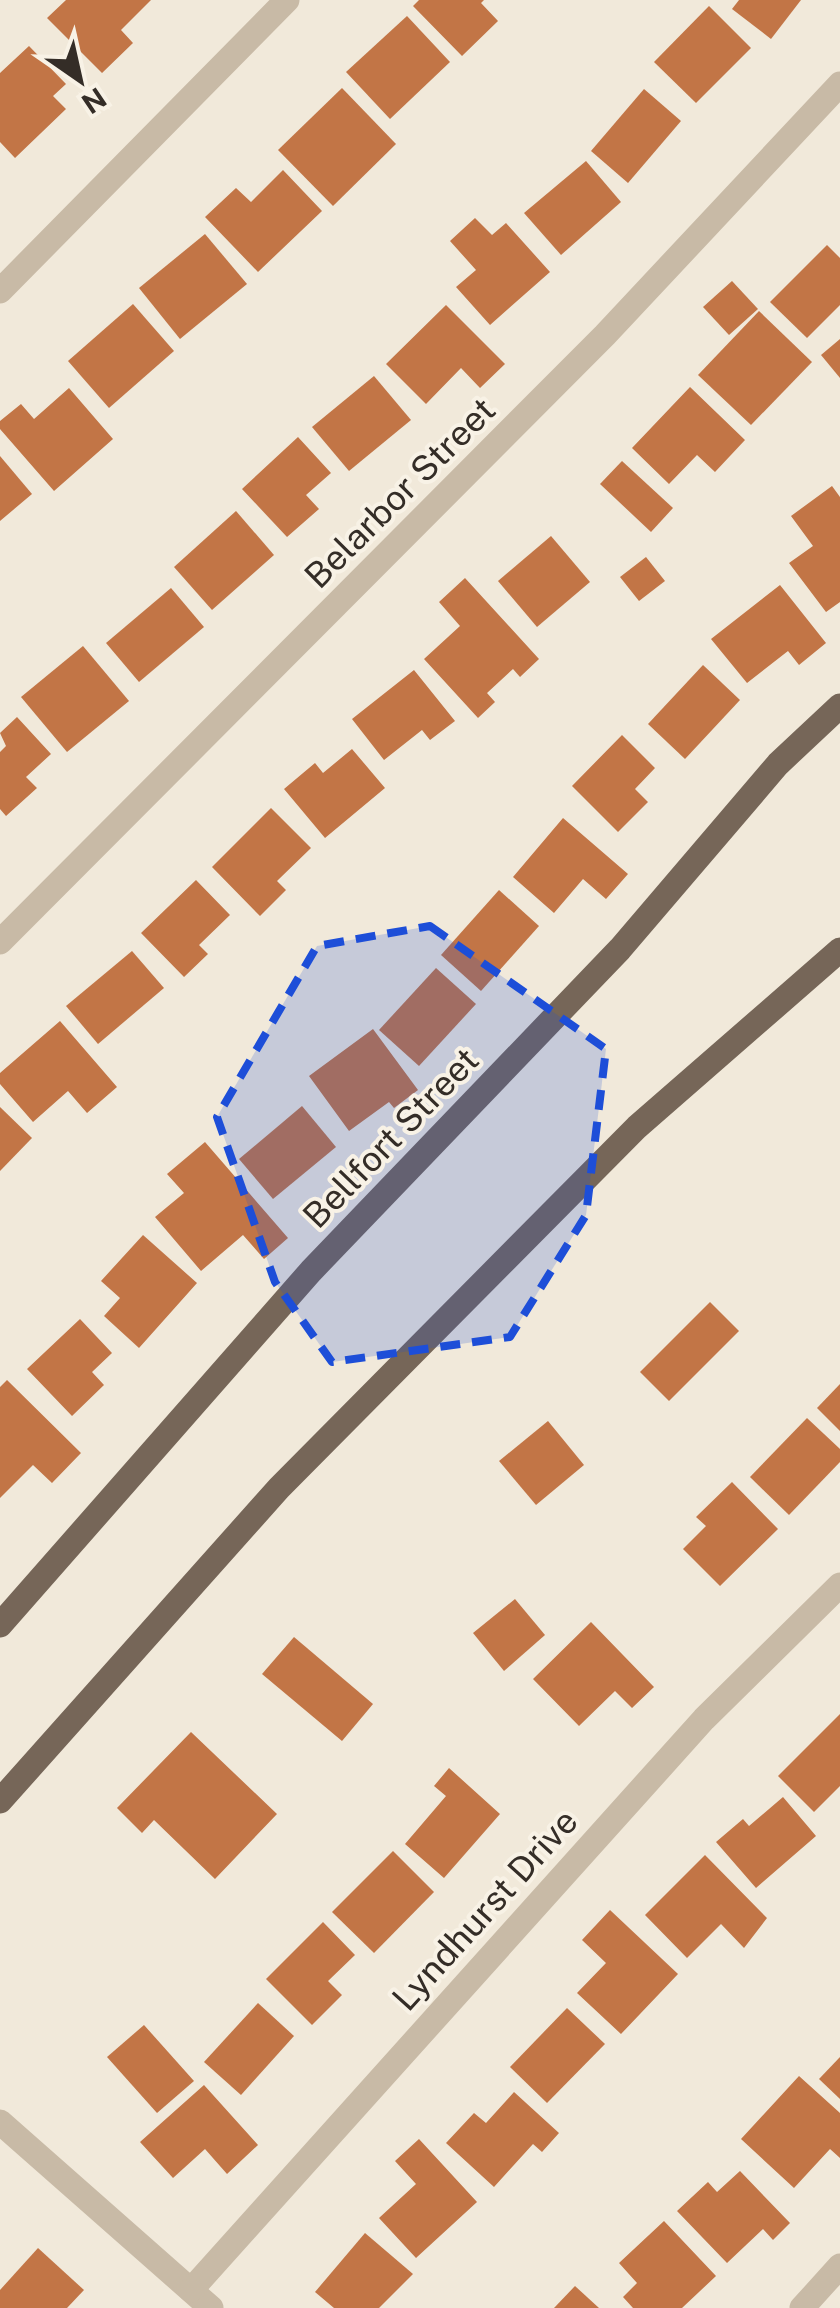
<svg xmlns="http://www.w3.org/2000/svg" width="840" height="2308" viewBox="0 0 840 2308" font-family="'Public Sans',sans-serif">
<style>
.building{fill:#c27546}
.lines{fill:none;stroke-linecap:round;stroke-linejoin:round}
.minor{stroke:#c8baa6;stroke-width:25}
.major{stroke:#766658;stroke-width:25}
.marked{fill:#1d4ed8;fill-opacity:0.2;stroke:#1d4ed8;stroke-width:8;stroke-dasharray:20 12;stroke-linejoin:round}
.labels{text-anchor:middle;stroke-width:8;stroke-linejoin:round;paint-order:stroke}
.street-label{font-size:35px;fill:#342d27;stroke:#f8f2e6}
</style>
<rect width="100%" height="100%" fill="#f1e9da"/>
<g class="building">
<path d="M66,0H151L121,30L133,43L102,73L47,18Z"/>
<path d="M419,0H484L481,3L498,21L462,56L413,6Z"/>
<path d="M739,0H801L771,39L732,9Z"/>
<path d="M709,6L751,48L696,103L654,62Z"/>
<path d="M407,16L450,62L390,119L346,72Z"/>
<path d="M29,46L66,84L53,96L66,109L15,158L0,142V73Z"/>
<path d="M342,88L396,144L333,206L278,150Z"/>
<path d="M644,89L681,121L628,183L591,151Z"/>
<path d="M586,161L621,202L561,255L524,213Z"/>
<path d="M283,170L322,211L258,272L205,217L236,188L251,202Z"/>
<path d="M475,218L492,235L506,223L550,272L490,325L456,287L476,270L450,241Z"/>
<path d="M205,234L247,284L180,339L139,288Z"/>
<path d="M827,245L840,258V305L807,338L770,302Z"/>
<path d="M732,281L758,309L729,335L703,307Z"/>
<path d="M133,304L174,351L109,408L68,361Z"/>
<path d="M446,305L505,364L480,388L461,368L426,404L386,364Z"/>
<path d="M759,311L812,362L751,425L698,375Z"/>
<path d="M840,339V378L821,355Z"/>
<path d="M374,376L411,420L349,471L312,427Z"/>
<path d="M690,387L745,440L715,472L697,455L669,484L632,448Z"/>
<path d="M69,388L113,439L54,491L0,429V421L21,404L34,419Z"/>
<path d="M298,437L331,473L306,495L319,509L287,537L242,489Z"/>
<path d="M0,456L32,494L0,521Z"/>
<path d="M622,461L673,508L651,532L600,484Z"/>
<path d="M832,486L840,497V602L826,612L789,563L813,546L791,516Z"/>
<path d="M236,511L274,555L212,610L174,567Z"/>
<path d="M551,536L590,582L537,627L498,581Z"/>
<path d="M646,557L665,581L639,601L620,577Z"/>
<path d="M465,578L539,659L520,677L513,669L487,693L495,702L478,718L424,659L460,626L439,602Z"/>
<path d="M780,585L826,643L799,665L788,651L747,683L711,639Z"/>
<path d="M171,588L204,627L139,682L106,643Z"/>
<path d="M83,646L129,701L67,752L21,697Z"/>
<path d="M703,665L740,700L685,759L648,724Z"/>
<path d="M414,670L455,721L430,740L422,730L384,760L352,719Z"/>
<path d="M17,717L51,754L26,777L37,788L6,816L0,809V752L6,746L0,733Z"/>
<path d="M622,735L655,768L635,789L648,802L618,832L572,786Z"/>
<path d="M352,749L385,788L325,838L284,789L315,763L323,773Z"/>
<path d="M271,808L311,848L277,881L286,890L260,916L212,867Z"/>
<path d="M563,818L628,874L606,899L583,879L554,913L513,877Z"/>
<path d="M196,880L230,915L199,945L208,954L184,977L141,933Z"/>
<path d="M499,890L539,926L481,991L441,955Z"/>
<path d="M132,951L164,988L98,1044L66,1006Z"/>
<path d="M436,968L476,1004L419,1066L379,1030Z"/>
<path d="M60,1021L117,1087L87,1113L68,1091L33,1122L0,1084V1073Z"/>
<path d="M373,1029L418,1090L394,1108L389,1102L349,1131L309,1076Z"/>
<path d="M302,1106L336,1147L273,1199L239,1159Z"/>
<path d="M0,1107L32,1138L0,1171Z"/>
<path d="M205,1142L288,1238L264,1259L243,1235L201,1271L155,1217L184,1193L167,1174Z"/>
<path d="M143,1235L197,1283L139,1348L104,1316L120,1298L101,1281Z"/>
<path d="M710,1302L739,1331L669,1401L640,1372Z"/>
<path d="M80,1319L112,1353L92,1372L104,1385L72,1416L27,1369Z"/>
<path d="M7,1380L81,1453L52,1483L33,1465L0,1498V1387Z"/>
<path d="M840,1384V1431L817,1408Z"/>
<path d="M807,1418L840,1449V1462L789,1515L750,1477Z"/>
<path d="M548,1421L584,1465L536,1505L499,1461Z"/>
<path d="M732,1482L778,1529L720,1586L683,1549L706,1526L696,1517Z"/>
<path d="M515,1599L545,1635L504,1671L473,1633Z"/>
<path d="M591,1622L654,1687L632,1708L615,1691L579,1726L533,1679Z"/>
<path d="M294,1637L373,1704L342,1741L262,1674Z"/>
<path d="M840,1714V1786L814,1812L778,1776Z"/>
<path d="M191,1732L277,1814L215,1879L154,1820L142,1833L117,1808Z"/>
<path d="M449,1768L500,1814L444,1878L405,1844L446,1796L434,1786Z"/>
<path d="M783,1797L816,1836L756,1888L716,1842L743,1819L749,1826Z"/>
<path d="M393,1851L434,1892L374,1953L332,1912Z"/>
<path d="M705,1855L767,1918L744,1948L721,1924L687,1958L645,1915Z"/>
<path d="M610,1910L678,1974L621,2034L577,1993L606,1963L582,1940Z"/>
<path d="M323,1922L355,1955L328,1981L342,1995L312,2025L266,1979Z"/>
<path d="M258,2003L294,2036L241,2095L204,2062Z"/>
<path d="M567,2008L605,2044L547,2103L510,2067Z"/>
<path d="M144,2025L194,2081L157,2113L107,2057Z"/>
<path d="M840,2057V2099L819,2079Z"/>
<path d="M799,2076L840,2113V2158L830,2149L794,2188L741,2139Z"/>
<path d="M204,2085L258,2145L227,2174L205,2149L173,2178L140,2142Z"/>
<path d="M514,2092L559,2133L542,2152L533,2144L494,2187L446,2143L474,2113L486,2123Z"/>
<path d="M419,2139L477,2202L416,2258L379,2218L416,2184L395,2161Z"/>
<path d="M740,2171L790,2223L773,2240L763,2229L727,2263L677,2211L708,2182L717,2192Z"/>
<path d="M664,2221L716,2276L682,2308H633L623,2297L637,2283L619,2263Z"/>
<path d="M365,2233L413,2274L379,2308H334L315,2292Z"/>
<path d="M38,2248L84,2290L67,2308H0V2290Z"/>
<path d="M575,2286L599,2308H554Z"/>
</g>
<g class="lines">
<g class="minor">
<path d="M0,291L287,0"/>
<path d="M0,942L605,335L840,84"/>
<path d="M0,2122L211,2308"/>
<path d="M191,2290L704,1719L840,1585"/>
<path d="M802,2308L840,2266"/>
</g>
<g class="major">
<path d="M0,1625L311,1271L620,949L778,764L840,706"/>
<path d="M0,1801L279,1488L637,1127L840,950"/>
</g>
</g>
<path class="marked" d="M430,926L606,1049L586,1215L510,1337L332,1362L275,1282L217,1117L317,946Z"/>
<g class="labels">
<g class="street-label">
<text transform="translate(400 493) rotate(-45)" y="12">Belarbor Street</text>
<text transform="translate(391 1138) rotate(-46)" y="12">Bellfort Street</text>
<text transform="translate(485 1910) rotate(-48)" y="12">Lyndhurst Drive</text>
</g>
</g>
<g transform="translate(80 80) rotate(146)" stroke="#f8f2e6" stroke-width="8" paint-order="stroke">
<path d="M0-8L18 38L0 25L-18 38Z" fill="#342d27"/>
<text y="-15" font-size="28" font-weight="bold" text-anchor="middle" fill="#342d27">N</text>
</g>
</svg>
